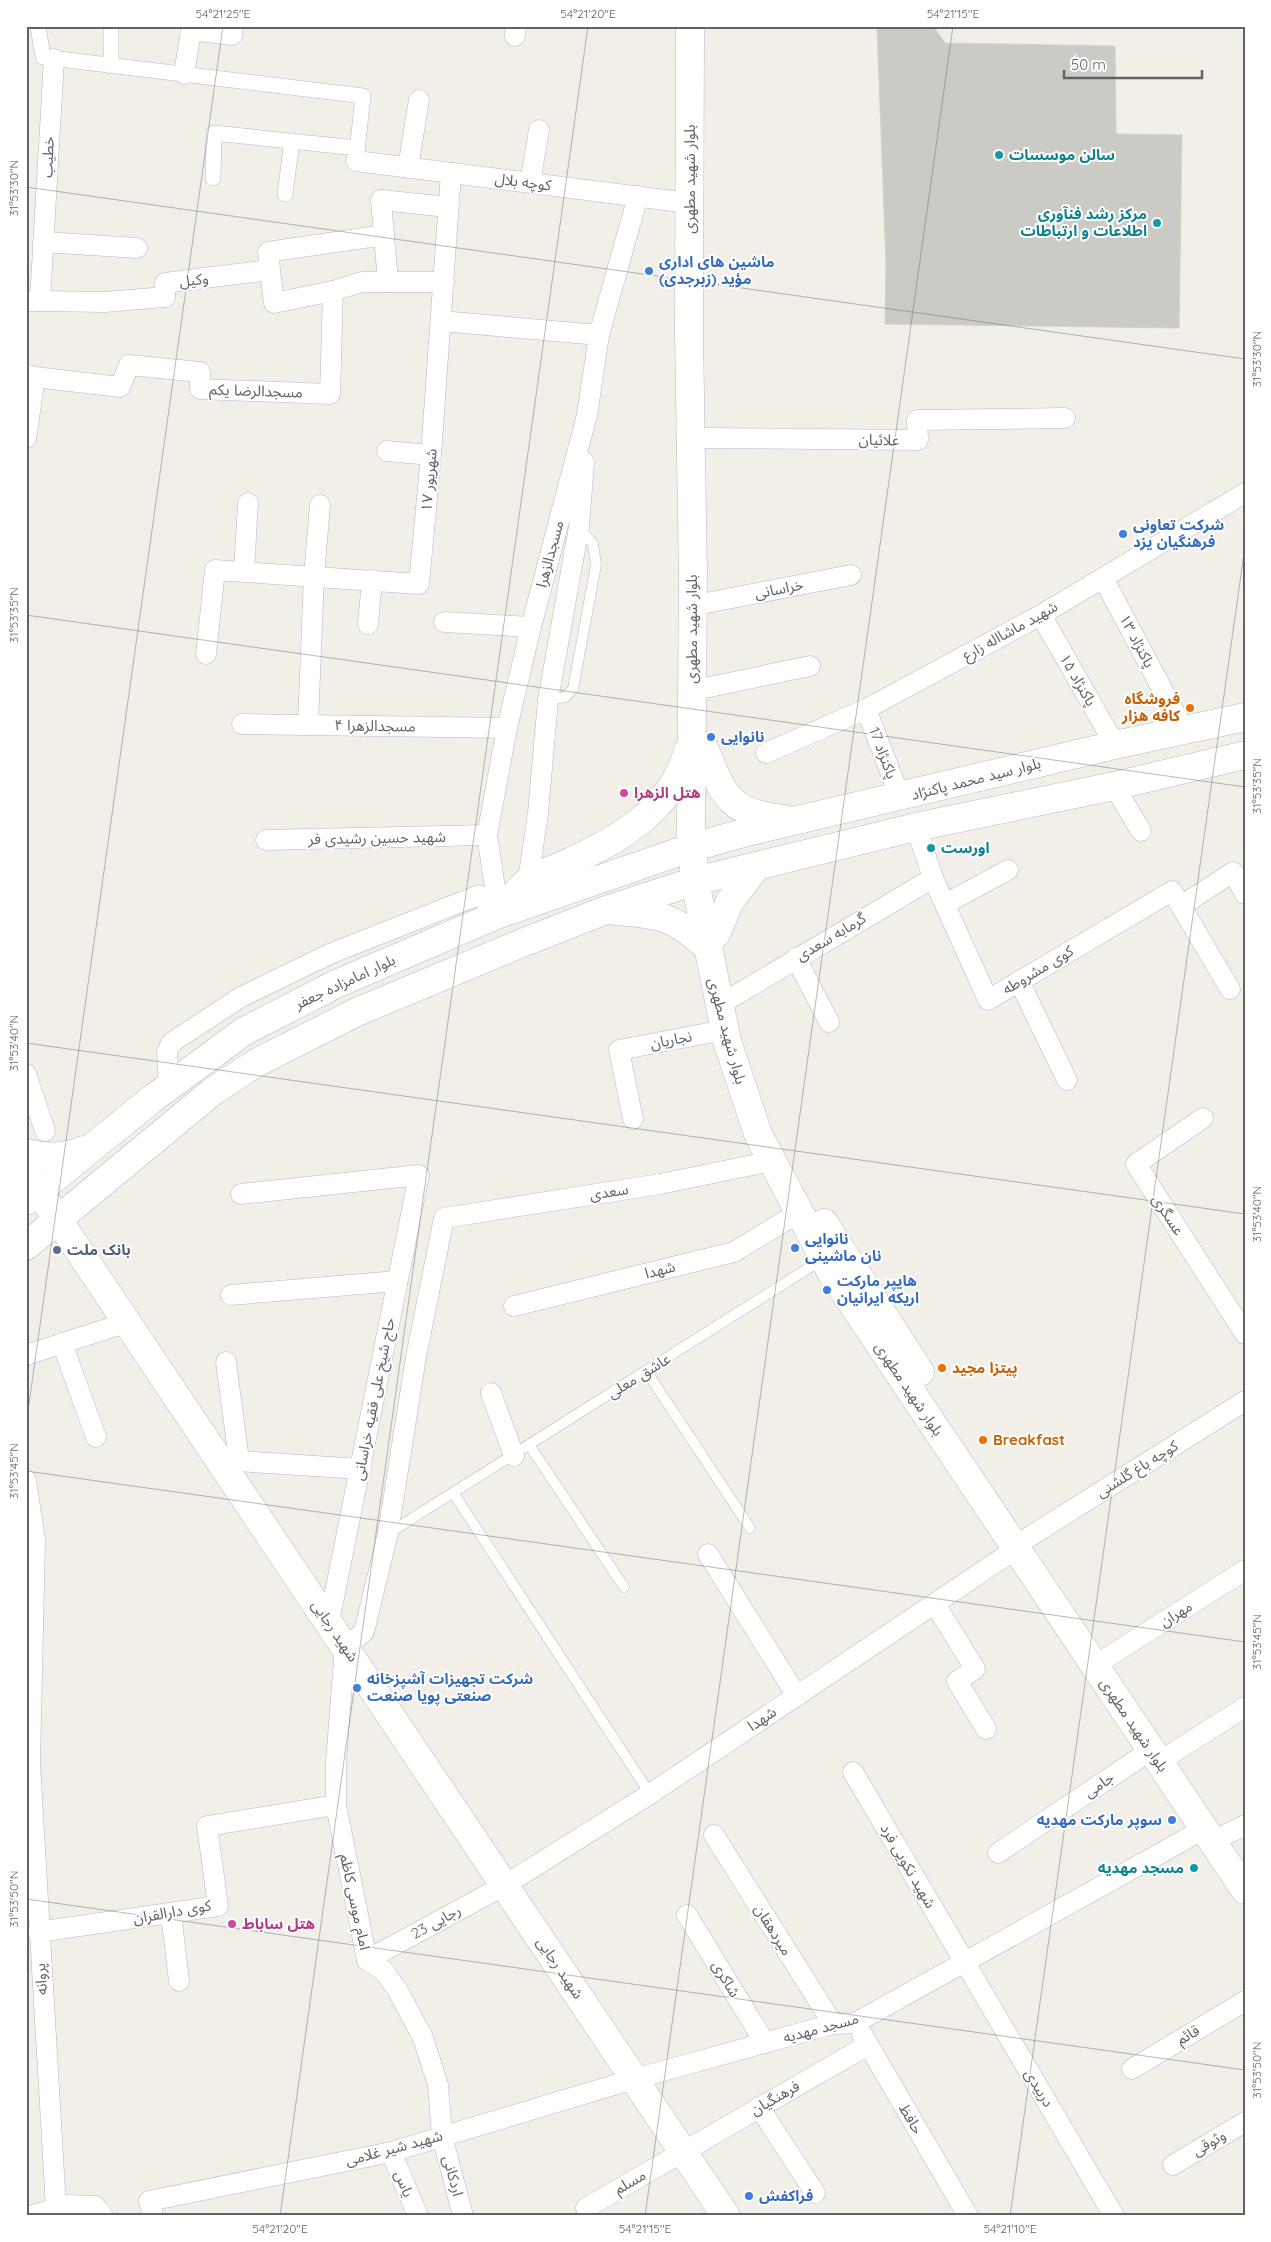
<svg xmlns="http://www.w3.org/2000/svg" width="1271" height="2242" viewBox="0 0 1271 2242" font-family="Quicksand,'Noto Sans Arabic',sans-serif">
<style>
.building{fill:#cccac5;stroke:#d6d1c6}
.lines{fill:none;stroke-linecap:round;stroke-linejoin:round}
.service-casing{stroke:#b5b8bc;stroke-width:11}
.pedestrian-casing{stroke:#b5b8bc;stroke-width:16}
.minor-casing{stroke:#b5b8bc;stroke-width:21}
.secondary-casing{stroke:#b6babf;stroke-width:29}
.service{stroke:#fff;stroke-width:10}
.pedestrian{stroke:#fff;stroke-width:15}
.minor{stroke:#fff;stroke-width:20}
.secondary{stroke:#fff;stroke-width:28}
.ticks{fill:none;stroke:#5f6368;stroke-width:1;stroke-opacity:0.45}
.culture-dot{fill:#0f9aa8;stroke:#fff;stroke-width:2}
.shop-dot{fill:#3f7fe0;stroke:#fff;stroke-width:2}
.food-dot{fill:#e8710a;stroke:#fff;stroke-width:2}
.hotel-dot{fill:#d1479c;stroke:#fff;stroke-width:2}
.service-dot{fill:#5c6f8a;stroke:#fff;stroke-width:2}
.labels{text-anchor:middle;stroke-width:4;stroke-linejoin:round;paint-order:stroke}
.culture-label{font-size:15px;font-weight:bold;fill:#0d838f;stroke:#fff;text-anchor:start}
.street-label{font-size:15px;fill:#5f6368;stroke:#fff}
.shop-label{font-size:15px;font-weight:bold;fill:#366cbe;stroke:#fff;text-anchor:start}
.food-label{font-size:15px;font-weight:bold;fill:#c56008;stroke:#fff;text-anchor:start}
.hotel-label{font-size:15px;font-weight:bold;fill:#b23c85;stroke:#fff;text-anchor:start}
.service-label{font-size:15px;font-weight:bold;fill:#4e5e75;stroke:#fff;text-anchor:start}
.neatline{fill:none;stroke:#5f6368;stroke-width:2}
.ticks-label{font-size:12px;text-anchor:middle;fill:#5f6368}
</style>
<rect width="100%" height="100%" fill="#f1efe8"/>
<path class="building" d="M877,26L934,27L945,43L1115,46L1116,134L1182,135L1179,328L885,324L886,264Z"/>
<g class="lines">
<g class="service-casing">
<g id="service">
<path d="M548,700L565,697L573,689L596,565L593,544L579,527"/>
<path d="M647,1372L750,1528"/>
<path d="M530,1446L624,1587"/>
<path d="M454,1494L650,1794"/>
<path d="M389,1533L823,1259"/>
</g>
</g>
<g class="pedestrian-casing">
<g id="pedestrian">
<path d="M38,26L43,57L363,96L356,161"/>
<path d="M111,66V26"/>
<path d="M213,178L214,133L357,148"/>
<path d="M285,194L292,141"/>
</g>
</g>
<g class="minor-casing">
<g id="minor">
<path d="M515,36L516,26"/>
<path d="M184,74L191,30L232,35L233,26"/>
<path d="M356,161L689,203"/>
<path d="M408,168L419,100"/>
<path d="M530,183L539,130"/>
<path d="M384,235L268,252L274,303L333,291L362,282H444"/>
<path d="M43,242L137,248"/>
<path d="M388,282L381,200L448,207"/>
<path d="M26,301H40L54,59"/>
<path d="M40,301L105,302L165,297V283L269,270"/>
<path d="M441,321L599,335"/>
<path d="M26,374L35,377L26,438"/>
<path d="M35,377L120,387L129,365L200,372V389L330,394L333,291"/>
<path d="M702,438L918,440L917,420L1065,418"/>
<path d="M387,451L431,455"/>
<path d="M244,571L248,503"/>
<path d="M1103,578L1184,730"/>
<path d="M706,603L851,575"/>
<path d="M1041,615L1115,745"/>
<path d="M444,622L531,627"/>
<path d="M368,624L372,580"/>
<path d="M206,654L215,570L419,584L431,455L451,173"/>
<path d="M705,688L810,666"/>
<path d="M866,709L900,797"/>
<path d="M242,724L507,728"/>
<path d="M308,725L314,576L320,505"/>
<path d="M766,753L866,709L1041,615L1245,493"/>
<path d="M1114,786L1141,831"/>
<path d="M916,827L933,878L988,1000L1172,891L1230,989"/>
<path d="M266,840L487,835"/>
<path d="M528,881L538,813L548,700L579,527L584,462"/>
<path d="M945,904L1008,870"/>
<path d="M1181,906L1233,872L1245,894"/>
<path d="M499,914L487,835L507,728L531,627L587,415L599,335L638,196"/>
<path d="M796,958L829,1022"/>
<path d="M1019,981L1067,1080"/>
<path d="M731,998L933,878"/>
<path d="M26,1074L45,1131"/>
<path d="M169,1086L167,1052L171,1043L241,997L332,953L479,895L499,914"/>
<path d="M1203,1118L1136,1164L1245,1334"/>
<path d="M633,1119L619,1050L724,1030"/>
<path d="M241,1194L419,1175L329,1622"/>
<path d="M231,1295L397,1281"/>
<path d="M514,1306L734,1252L798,1213"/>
<path d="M62,1343L96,1437"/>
<path d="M26,1355L128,1322"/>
<path d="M226,1362L239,1460"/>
<path d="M491,1393L514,1456"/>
<path d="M221,1460L361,1469"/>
<path d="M26,1480L35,1540L30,1763L56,2208"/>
<path d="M1029,1537L1245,1401"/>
<path d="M708,1554L797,1696"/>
<path d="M935,1604L975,1669L957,1681L986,1729"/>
<path d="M1108,1657L1245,1570"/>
<path d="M1171,1754L1245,1707"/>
<path d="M853,1772L1114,2216"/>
<path d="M714,1835L833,2024"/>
<path d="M1225,1835L1245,1825"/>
<path d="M998,1853L1151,1750"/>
<path d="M171,1913L179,1981"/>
<path d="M687,1915L765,2043"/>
<path d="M38,1932L218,1906L207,1826L336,1805"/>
<path d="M367,1960L505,1885L650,1794L1016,1549"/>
<path d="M862,2034L968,2216"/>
<path d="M1132,2069L1245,2001"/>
<path d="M759,2107L815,2193"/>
<path d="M391,2152L418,2216"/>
<path d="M1173,2165L1245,2122"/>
<path d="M30,2216L66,2205L95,2206L103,2216"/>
<path d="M153,2216L149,2201L391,2152L634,2079L833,2024L855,2023L1204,1829"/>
<path d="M463,2216L442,2136L438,2085L423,2038L398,1991L384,1971L367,1960L336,1805V1762L345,1647L364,1632L388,1533L416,1357L444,1218L660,1184L772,1161"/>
<path d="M590,2216L586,2208L868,2045"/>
</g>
</g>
<g class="secondary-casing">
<g id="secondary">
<path d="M690,26L689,335L693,578L691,833L695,881L727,1041L758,1134L831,1272L1245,1890"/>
<path d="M704,748C724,796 728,813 784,819"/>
<path d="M615,911C659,914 673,916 706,946"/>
<path d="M501,912C510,902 517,891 527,882C535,875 557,868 568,863C620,839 671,810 688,751"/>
<path d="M716,934L730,901L757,866"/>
<path d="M26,1153C47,1158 64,1158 84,1150"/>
<path d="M26,1172L726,2216"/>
<path d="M26,1201L152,1099L243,1032L336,984L499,914L693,847L747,832L1115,745L1245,717"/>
<path d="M824,1223L920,1372"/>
<path d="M26,1246L212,1092L256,1063L357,1012L522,943L606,910L695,881L916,827L1114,786L1245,755"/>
</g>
</g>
<use href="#service" class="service"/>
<use href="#pedestrian" class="pedestrian"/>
<use href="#minor" class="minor"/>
<use href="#secondary" class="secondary"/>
</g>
<path class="ticks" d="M26,187L1245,359M26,615L1245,787M26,1043L1245,1214M26,1425L223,26M26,1471L1245,1642M26,1899L1245,2070M280,2216L588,26M645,2216L953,26M1010,2216L1245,546"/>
<g class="culture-dot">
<circle cx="999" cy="155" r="5"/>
<circle cx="1157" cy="223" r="5"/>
<circle cx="931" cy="848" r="5"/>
<circle cx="1194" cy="1868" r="5"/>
</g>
<g class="shop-dot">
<circle cx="649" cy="271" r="5"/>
<circle cx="1123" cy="534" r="5"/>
<circle cx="711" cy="737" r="5"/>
<circle cx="795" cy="1248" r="5"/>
<circle cx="827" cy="1290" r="5"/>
<circle cx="357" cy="1688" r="5"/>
<circle cx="1172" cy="1820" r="5"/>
<circle cx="749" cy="2196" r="5"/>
</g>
<g class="food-dot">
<circle cx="1190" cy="708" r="5"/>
<circle cx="942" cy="1368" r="5"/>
<circle cx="983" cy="1440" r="5"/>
</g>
<g class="hotel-dot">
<circle cx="624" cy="793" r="5"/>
<circle cx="232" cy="1924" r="5"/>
</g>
<circle class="service-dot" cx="57" cy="1250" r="5"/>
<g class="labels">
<g class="culture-label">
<text x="1009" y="160">سالن موسسات</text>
<text x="1147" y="219" text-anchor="end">مرکز رشد فنآوری<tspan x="1147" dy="17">اطلاعات و ارتباطات</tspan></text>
<text x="941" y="853">اورست</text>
<text x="1184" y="1873" text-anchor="end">مسجد مهدیه</text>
</g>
<g class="street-label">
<text transform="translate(48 157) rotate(-87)" y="5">خطیب</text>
<text transform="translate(690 179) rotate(-90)" y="5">بلوار شهید مطهری</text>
<text transform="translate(523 182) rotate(7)" y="5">کوچه بلال</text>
<text transform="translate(194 280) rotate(-7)" y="5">وکیل</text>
<text transform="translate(256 391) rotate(2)" y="5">مسجدالرضا یکم</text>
<text transform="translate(879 440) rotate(1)" y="5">علائیان</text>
<text transform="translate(429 480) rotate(-85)" y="5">۱۷ شهریور</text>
<text transform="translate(550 554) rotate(-75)" y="5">مسجدالزهرا</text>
<text transform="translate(779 589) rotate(-11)" y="5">خراسانی</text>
<text transform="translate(692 629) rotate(-90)" y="5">بلوار شهید مطهری</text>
<text transform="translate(1010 631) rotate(-29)" y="5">شهید ماشااله زارع</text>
<text transform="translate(1137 641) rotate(62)" y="5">پاکنژاد ۱۳</text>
<text transform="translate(1078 680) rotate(60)" y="5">پاکنژاد ۱۵</text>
<text transform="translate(375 726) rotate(1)" y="5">مسجدالزهرا ۴</text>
<text transform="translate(883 753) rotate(69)" y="5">پاکنژاد 17</text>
<text transform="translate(976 779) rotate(-14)" y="5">بلوار سید محمد پاکنژاد</text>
<text transform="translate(377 838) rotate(-1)" y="5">شهید حسین رشیدی فر</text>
<text transform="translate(831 937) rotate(-31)" y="5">گرمابه سعدی</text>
<text transform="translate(1038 970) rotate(-31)" y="5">کوی مشروطه</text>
<text transform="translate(345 982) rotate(-25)" y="5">بلوار امامزاده جعفر</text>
<text transform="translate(727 1031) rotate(75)" y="5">بلوار شهید مطهری</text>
<text transform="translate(671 1040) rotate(-11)" y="5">نجاریان</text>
<text transform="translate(609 1192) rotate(-9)" y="5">سعدی</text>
<text transform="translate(1168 1215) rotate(57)" y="5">عسگری</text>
<text transform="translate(660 1270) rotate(-14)" y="5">شهدا</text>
<text transform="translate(639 1376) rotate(-32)" y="5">عاشق معلی</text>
<text transform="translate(909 1389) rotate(56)" y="5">بلوار شهید مطهری</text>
<text transform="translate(374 1399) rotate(-79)" y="5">حاج شیخ علی فقیه خراسانی</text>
<text transform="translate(1137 1469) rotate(-32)" y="5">کوچه باغ گلشنی</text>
<text transform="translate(1176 1614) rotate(-32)" y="5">مهران</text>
<text transform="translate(335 1631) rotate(56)" y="5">شهید رجایی</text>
<text transform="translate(762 1719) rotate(-34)" y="5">شهدا</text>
<text transform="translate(1134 1725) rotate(56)" y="5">بلوار شهید مطهری</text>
<text transform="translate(1099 1785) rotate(-34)" y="5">جامی</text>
<text transform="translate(908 1866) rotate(60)" y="5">شهید نکویی فرد</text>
<text transform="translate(355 1902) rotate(78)" y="5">امام موسی کاظم</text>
<text transform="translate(172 1912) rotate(-10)" y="5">کوی دارالقران</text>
<text transform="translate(436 1922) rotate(-29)" y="5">رجایی 23</text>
<text transform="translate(773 1930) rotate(58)" y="5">میردهقان</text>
<text transform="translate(560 1968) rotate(56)" y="5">شهید رجایی</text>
<text transform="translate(41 1979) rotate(-94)" y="5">پروانه</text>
<text transform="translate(726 1979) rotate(59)" y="5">شاکری</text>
<text transform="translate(821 2028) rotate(-15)" y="5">مسجد مهدیه</text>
<text transform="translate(1188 2035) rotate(-31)" y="5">قائم</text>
<text transform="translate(1039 2088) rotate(59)" y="5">دربیدی</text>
<text transform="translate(775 2098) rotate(-30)" y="5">فرهنگیان</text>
<text transform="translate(911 2119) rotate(60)" y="5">حافظ</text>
<text transform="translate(1209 2143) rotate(-31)" y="5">وثوقی</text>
<text transform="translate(394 2148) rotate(-15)" y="5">شهید شیر غلامی</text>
<text transform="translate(453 2176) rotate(75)" y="5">اردکانی</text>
<text transform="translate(630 2182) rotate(-30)" y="5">مسلم</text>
<text transform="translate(404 2184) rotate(68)" y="5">یاس</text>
</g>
<g class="shop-label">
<text x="659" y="267">ماشین های اداری<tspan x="659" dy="17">مؤید (زبرجدی)</tspan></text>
<text x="1133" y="530">شرکت تعاونی<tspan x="1133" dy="17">فرهنگیان یزد</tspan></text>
<text x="721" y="742">نانوایی</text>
<text x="805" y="1244">نانوایی<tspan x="805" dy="17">نان ماشینی</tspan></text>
<text x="837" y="1286">هایپر مارکت<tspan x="837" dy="17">اریکه ایرانیان</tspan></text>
<text x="367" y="1684">شرکت تجهیزات آشپزخانه<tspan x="367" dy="17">صنعتی پویا صنعت</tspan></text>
<text x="1162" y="1825" text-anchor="end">سوپر مارکت مهدیه</text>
<text x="759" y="2201">فراکفش</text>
</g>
<g class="food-label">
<text x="1180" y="704" text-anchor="end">فروشگاه<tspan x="1180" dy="17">کافه هزار</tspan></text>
<text x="952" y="1373">پیتزا مجید</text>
<text x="993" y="1445">Breakfast</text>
</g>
<g class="hotel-label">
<text x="634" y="798">هتل الزهرا</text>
<text x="242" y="1929">هتل ساباط</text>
</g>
<g class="service-label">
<text x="67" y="1255">بانک ملت</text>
</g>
</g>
<rect width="1271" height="2242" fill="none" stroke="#ffffff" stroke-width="55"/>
<path d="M1064 70v8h138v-8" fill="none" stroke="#5f6368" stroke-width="2.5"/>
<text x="1071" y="70" font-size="15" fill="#5f6368" stroke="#ffffff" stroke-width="4" paint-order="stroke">50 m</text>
<rect x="28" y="28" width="1216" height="2186" class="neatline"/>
<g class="ticks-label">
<text x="223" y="18">54°21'25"E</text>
<text x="588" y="18">54°21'20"E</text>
<text x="953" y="18">54°21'15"E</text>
<text transform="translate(14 188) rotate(-90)" y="4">31°53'30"N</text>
<text transform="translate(1257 359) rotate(-90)" y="4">31°53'30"N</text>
<text transform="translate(14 615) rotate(-90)" y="4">31°53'35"N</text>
<text transform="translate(1257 786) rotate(-90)" y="4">31°53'35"N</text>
<text transform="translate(14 1043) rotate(-90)" y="4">31°53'40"N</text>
<text transform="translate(1257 1214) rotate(-90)" y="4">31°53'40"N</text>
<text transform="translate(14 1471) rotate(-90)" y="4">31°53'45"N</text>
<text transform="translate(1257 1642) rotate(-90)" y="4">31°53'45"N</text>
<text transform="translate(14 1899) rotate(-90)" y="4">31°53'50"N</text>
<text transform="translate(1257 2070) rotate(-90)" y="4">31°53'50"N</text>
<text x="280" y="2233">54°21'20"E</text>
<text x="645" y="2233">54°21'15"E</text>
<text x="1010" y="2233">54°21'10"E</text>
</g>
</svg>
